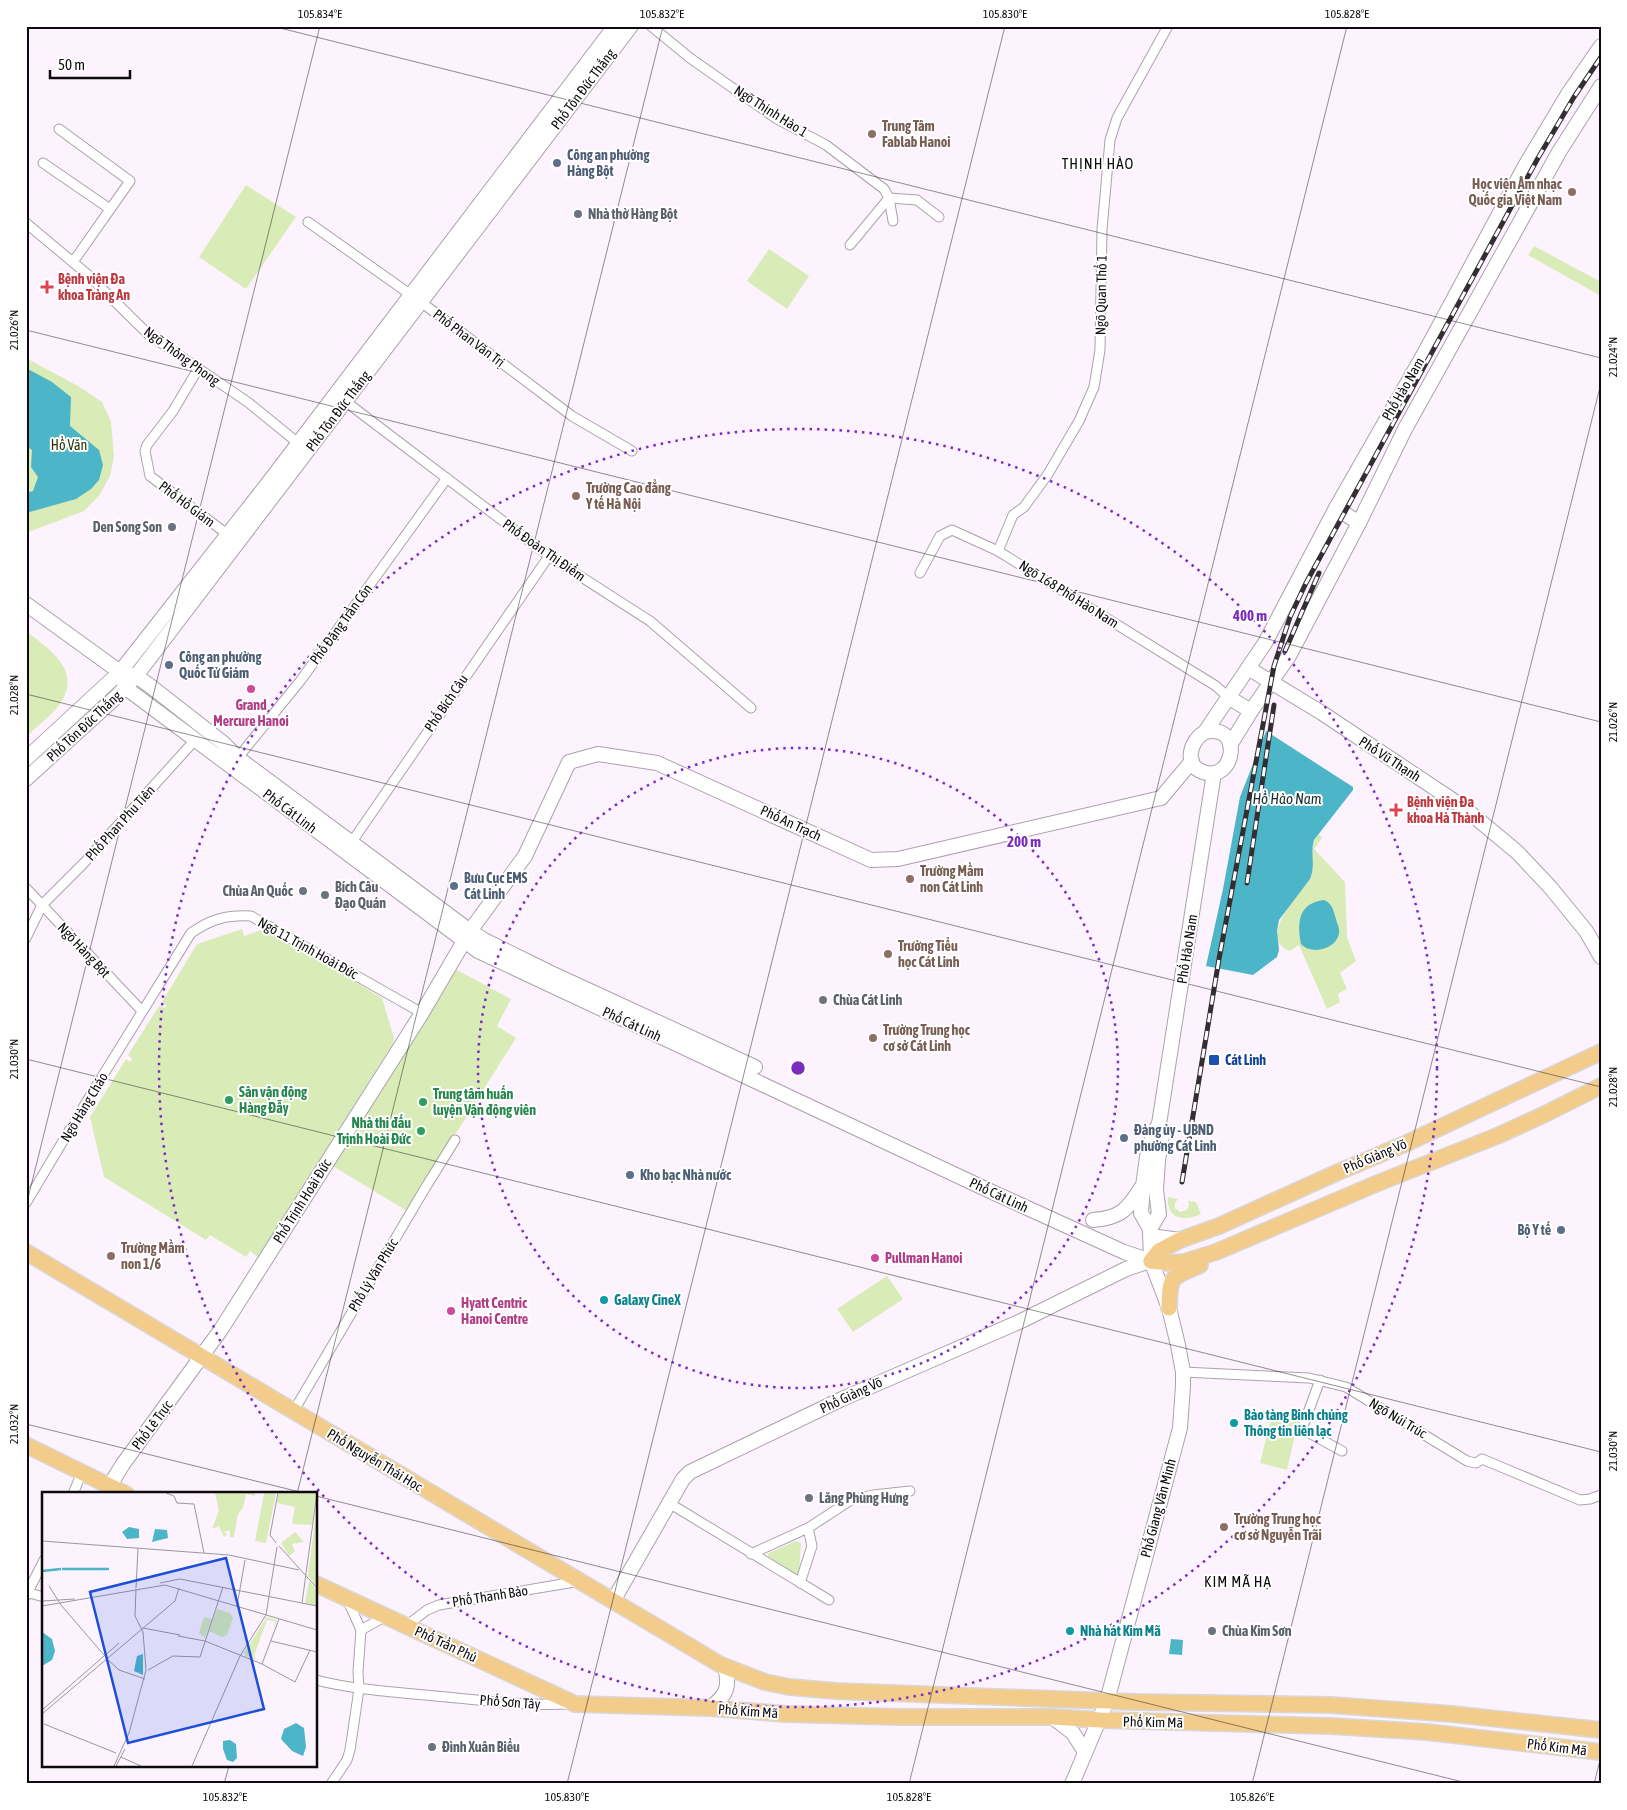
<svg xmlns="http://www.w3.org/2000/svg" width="1627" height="1810" viewBox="0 0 1627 1810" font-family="'Asap Condensed',sans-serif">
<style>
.green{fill:#d9ebb7}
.water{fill:#4cb5c7}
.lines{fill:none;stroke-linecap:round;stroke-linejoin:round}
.street-casing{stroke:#aba2ac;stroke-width:11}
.secondary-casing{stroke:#aba2ac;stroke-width:16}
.primary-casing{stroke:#d8d8d8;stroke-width:18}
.street{stroke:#fff;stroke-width:9}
.secondary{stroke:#fff;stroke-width:14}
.primary{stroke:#f3cb8b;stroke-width:15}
.rail-casing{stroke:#322e32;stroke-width:5}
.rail{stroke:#fff;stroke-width:3;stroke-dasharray:9;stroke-linecap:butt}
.ticks{fill:none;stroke:#0e0b0e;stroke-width:1;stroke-opacity:0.45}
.ring{fill:none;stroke:#7b2cbf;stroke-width:2.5;stroke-dasharray:2.5 5}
.education-dot{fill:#8d6e63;stroke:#fff;stroke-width:2}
.service-dot{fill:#5c6f8a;stroke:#fff;stroke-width:2}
.worship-dot{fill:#6b7280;stroke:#fff;stroke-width:2}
.health-dot{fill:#e0444e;stroke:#fff;stroke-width:2}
.hotel-dot{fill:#d1479c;stroke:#fff;stroke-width:2}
.transit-dot{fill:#1a4fb4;stroke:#fff;stroke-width:2}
.leisure-dot{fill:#2e9e5b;stroke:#fff;stroke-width:2}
.culture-dot{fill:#0f9aa8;stroke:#fff;stroke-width:2}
.labels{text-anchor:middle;stroke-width:4;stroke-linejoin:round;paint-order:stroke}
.street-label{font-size:14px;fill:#0e0b0e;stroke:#fff}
.education-label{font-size:14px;font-weight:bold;fill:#785e54;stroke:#fff;text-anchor:start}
.service-label{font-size:14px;font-weight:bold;fill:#4e5e75;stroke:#fff;text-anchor:start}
.worship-label{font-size:14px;font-weight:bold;fill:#5b616d;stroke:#fff;text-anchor:start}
.health-label{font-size:14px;font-weight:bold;fill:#be3a42;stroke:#fff;text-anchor:start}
.park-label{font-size:14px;fill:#273400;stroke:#fff}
.hotel-label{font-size:14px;font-weight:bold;fill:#b23c85;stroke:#fff;text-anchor:start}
.transit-label{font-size:14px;font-weight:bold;fill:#164399;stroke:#fff;text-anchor:start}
.leisure-label{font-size:14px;font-weight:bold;fill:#27864d;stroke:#fff;text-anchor:start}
.culture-label{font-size:14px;font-weight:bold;fill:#0d838f;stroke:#fff;text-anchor:start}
.neighbourhood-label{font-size:15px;letter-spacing:1px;fill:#0e0b0e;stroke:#fff}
.water-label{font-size:15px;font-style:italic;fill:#1a2d31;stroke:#fff}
.inset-river{fill:none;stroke:#4cb5c7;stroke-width:2.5}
.inset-road{fill:none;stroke:#9d969e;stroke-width:1}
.view{fill:#1d4ed8;fill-opacity:0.15;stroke:#1d4ed8;stroke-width:2.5}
.inset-edge{fill:none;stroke:#0e0b0e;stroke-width:2.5}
.centre{fill:#7b2cbf;stroke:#fff;stroke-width:2.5}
.ring-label{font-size:15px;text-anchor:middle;font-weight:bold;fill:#7b2cbf;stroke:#fff;stroke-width:4;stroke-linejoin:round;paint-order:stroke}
.neatline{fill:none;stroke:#0e0b0e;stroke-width:2}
.ticks-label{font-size:12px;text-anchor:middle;fill:#0e0b0e}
</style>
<rect width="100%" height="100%" fill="#fdf3fe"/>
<g class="green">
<path d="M246,185L296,217L246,289L199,257Z"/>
<path d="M1534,246L1601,282V296L1528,255Z"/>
<path d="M769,249L809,276L787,309L747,281Z"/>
<path d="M26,358L78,386L102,402L111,421L114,457L110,476L99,496L84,511L26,533Z"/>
<path d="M26,631C52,651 85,673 57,708C48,718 36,727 26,737Z"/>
<path d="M1319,834L1322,838L1314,849L1345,882L1347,937L1356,961L1340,973L1347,989L1338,994L1340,1002L1327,1009L1299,945L1290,951C1256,939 1299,894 1310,879C1317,864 1307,847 1319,834Z"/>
<path d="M267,928L382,998L394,1038L393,1043L263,1249L258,1257L250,1251L246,1257L210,1235L206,1240L104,1177L90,1117L126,1059L130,1062L132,1059L128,1055L159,1006L165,1008L166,1005L162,1002L197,944L242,929L244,936Z"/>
<path d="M455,969L511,999L497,1026L516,1038L407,1211L331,1165Z"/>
<path d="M1168,1197L1178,1199L1175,1203V1208L1180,1212L1187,1210L1189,1206L1188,1201L1196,1202L1201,1214C1184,1222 1166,1219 1168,1197Z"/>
<path d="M887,1276L903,1299L853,1332L837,1309Z"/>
<path d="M1273,1411L1299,1418L1287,1470L1260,1463Z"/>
<path d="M796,1541L801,1543L799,1573L793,1574L767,1558L769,1553Z"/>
</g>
<g class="water">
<path d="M26,368L52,382L71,397L70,426L99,450L103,465L99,480L91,489L76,499L26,513V493L33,491L38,477L31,467L32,450L26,446Z"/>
<path d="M1266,731L1353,787V790L1314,840C1310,853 1316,866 1310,879L1279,920L1277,931L1279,950L1277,957L1253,975L1206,966L1223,889L1240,797Z"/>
<path d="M1324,900C1333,904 1333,910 1336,919C1337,924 1340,928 1339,934C1335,950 1311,955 1301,944C1297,923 1298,903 1324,900Z"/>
<path d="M1171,1639L1183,1640L1182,1655L1169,1654Z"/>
</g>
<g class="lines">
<g class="street-casing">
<g id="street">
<path d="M651,26L690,58L777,119L826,145L884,189L889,198L893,221"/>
<path d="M59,129L130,181L73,262"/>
<path d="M43,163L110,209"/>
<path d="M308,222L421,302L572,416L632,451"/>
<path d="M26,223L87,274L148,334L249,403L298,443"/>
<path d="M850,245L889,198L917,200L939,217"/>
<path d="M198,369L173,411L147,445L145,451L150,476L227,534"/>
<path d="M341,398L549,556L650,621L751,708"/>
<path d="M998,551L1013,515L1024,507L1048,474L1079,421L1094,387L1100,350L1102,229L1110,140L1117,118L1168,26"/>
<path d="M920,573L940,536L952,530L998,551L1216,686L1228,697"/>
<path d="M236,760L301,680L447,478"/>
<path d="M349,846L549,556"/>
<path d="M26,888L142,1011"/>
<path d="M26,938L42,905L83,864L195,740"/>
<path d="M26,1203L87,1101L191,933C211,919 226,915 251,916L422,1013"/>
<path d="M1183,1372L1309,1378L1346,1387L1467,1461L1476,1463L1482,1459L1580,1500L1590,1499L1601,1495"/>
<path d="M1320,1380L1302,1429L1342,1451"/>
<path d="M293,1412L424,1190L455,1140"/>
<path d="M73,1494L82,1472"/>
<path d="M669,1503L829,1600"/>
<path d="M751,1554L808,1528"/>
<path d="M800,1583L812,1546L808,1528L851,1500L873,1495L910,1491"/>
<path d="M29,1593L44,1597"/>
<path d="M26,1596L44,1560"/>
<path d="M406,1626L427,1610L439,1605L580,1581"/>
<path d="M361,1630L386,1616"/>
<path d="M316,1680C355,1690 395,1692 435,1696C480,1700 524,1706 569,1704"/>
<path d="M331,1784L347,1760L350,1750L359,1689L358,1672L361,1630L347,1599"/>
</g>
</g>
<g class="secondary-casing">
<g id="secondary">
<path d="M1336,508L1359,523"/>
<path d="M26,604L120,672L136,676L149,685L222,742L238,758L470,931L484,940L549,972L755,1067"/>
<path d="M1248,668L1322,713L1463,807L1517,852L1550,887L1586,931L1601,957"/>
<path d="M120,672L126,688L478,951L990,1191L1124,1252L1151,1261"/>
<path d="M1228,697L1251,711"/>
<path d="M1205,732C1245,723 1234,784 1203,772C1183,765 1190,741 1205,732L1265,643L1336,508L1424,354L1525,166L1568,94L1601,46"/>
<path d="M1230,745L1251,711L1289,656L1359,523L1405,429L1559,152L1601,86"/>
<path d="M26,759L120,672L269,482L615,26"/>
<path d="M26,779L116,697L136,676L631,26"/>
<path d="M1093,1220C1119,1218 1127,1211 1141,1188"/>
<path d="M1150,1229L1159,1214L1156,1190L1158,1160L1162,1136L1159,1124L1214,773"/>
<path d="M1150,1236L1180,1240"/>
<path d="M110,1485L123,1464L220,1331L422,1013L470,931L525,856L569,762L598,754L657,763L871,860L898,859L1161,798L1192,761"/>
<path d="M613,1601L683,1479L690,1472L842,1399L1021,1321L1126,1269L1150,1261"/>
<path d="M710,1708C727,1695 730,1687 725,1667"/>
<path d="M1052,1717L1073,1733L1085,1752"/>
<path d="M1072,1784L1107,1701L1180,1428L1183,1386V1372L1178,1345L1169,1308L1151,1261L1150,1229L1141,1213L1143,1186L1147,1157L1153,1134L1159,1124"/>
</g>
</g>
<g class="primary-casing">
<g id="primary">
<path d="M26,1252L721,1665L765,1682L789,1687L836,1691L1135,1702L1331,1705L1452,1714L1601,1730"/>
<path d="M1151,1261L1159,1251L1180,1240L1219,1226L1336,1173L1407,1143L1601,1052"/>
<path d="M1151,1261L1170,1263L1184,1262L1216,1252L1378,1183L1497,1136L1541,1116L1601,1086"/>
<path d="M1169,1308C1170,1274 1170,1279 1200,1265"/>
<path d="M26,1445L126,1494"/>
<path d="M316,1584L575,1704L710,1708L786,1714L899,1717H1052L1100,1720L1331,1726L1427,1732L1601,1752"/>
</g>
</g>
<use href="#street" class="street"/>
<use href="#secondary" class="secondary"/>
<use href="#primary" class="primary"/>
<g class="rail-casing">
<g id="rail">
<path d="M1285,651L1319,573"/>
<path d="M1247,883L1274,705"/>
<path d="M1182,1182L1219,959L1274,666L1290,617L1306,583L1538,158L1574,97L1601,57"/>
</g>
</g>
<use href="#rail" class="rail"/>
</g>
<path class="ticks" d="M272,26L1601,358M26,330L1601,722M26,694L1601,1087M26,1059L1601,1452M26,1206L320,26M26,1424L308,1494M297,1494L663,26M316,1496L1471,1784M224,1784L229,1766M567,1784L1005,26M909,1784L1347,26M1252,1784L1601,383M1594,1784L1601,1756"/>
<g class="ring">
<circle cx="798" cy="1068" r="320"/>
<circle cx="798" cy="1068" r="639"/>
</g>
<g class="education-dot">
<circle cx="872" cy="134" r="5"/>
<circle cx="1572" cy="192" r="5"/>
<circle cx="576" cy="496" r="5"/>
<circle cx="910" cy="879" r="5"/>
<circle cx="888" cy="954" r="5"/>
<circle cx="873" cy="1038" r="5"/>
<circle cx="111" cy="1256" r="5"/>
<circle cx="1224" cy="1527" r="5"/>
</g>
<g class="service-dot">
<circle cx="557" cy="163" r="5"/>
<circle cx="169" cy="665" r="5"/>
<circle cx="454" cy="886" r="5"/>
<circle cx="1124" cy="1138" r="5"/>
<circle cx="630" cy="1175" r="5"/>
<circle cx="1561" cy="1230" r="5"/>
</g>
<g class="worship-dot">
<circle cx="578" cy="214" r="5"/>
<circle cx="172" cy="527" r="5"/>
<circle cx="303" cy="891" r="5"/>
<circle cx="325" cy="895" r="5"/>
<circle cx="823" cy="1000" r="5"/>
<circle cx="809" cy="1498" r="5"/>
<circle cx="1212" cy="1631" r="5"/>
<circle cx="432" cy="1747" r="5"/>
</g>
<g class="health-dot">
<path d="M44.5 279.5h5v5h5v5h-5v5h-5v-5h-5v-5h5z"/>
<path d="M1393.5 802.5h5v5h5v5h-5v5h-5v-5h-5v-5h5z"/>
</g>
<g class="hotel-dot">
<circle cx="251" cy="689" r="5"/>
<circle cx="875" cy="1258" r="5"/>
<circle cx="451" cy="1311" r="5"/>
</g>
<rect class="transit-dot" x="1208" y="1054" width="12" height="12" rx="2.5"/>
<g class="leisure-dot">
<circle cx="229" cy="1100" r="5"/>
<circle cx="423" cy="1102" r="5"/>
<circle cx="421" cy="1131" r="5"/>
</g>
<g class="culture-dot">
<circle cx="604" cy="1300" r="5"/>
<circle cx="1234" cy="1423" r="5"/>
<circle cx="1070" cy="1631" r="5"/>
</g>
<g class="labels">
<g class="street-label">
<text transform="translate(583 89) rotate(-53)" y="5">Phố Tôn Đức Thắng</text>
<text transform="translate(771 111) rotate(32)" y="5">Ngõ Thịnh Hào 1</text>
<text transform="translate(1101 295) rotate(-89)" y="5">Ngõ Quan Thổ 1</text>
<text transform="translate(469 338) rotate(37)" y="5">Phố Phan Văn Trị</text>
<text transform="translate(182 356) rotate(36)" y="5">Ngõ Thông Phong</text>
<text transform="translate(1403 389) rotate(-60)" y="5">Phố Hào Nam</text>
<text transform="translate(338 411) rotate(-53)" y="5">Phố Tôn Đức Thắng</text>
<text transform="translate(187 504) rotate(37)" y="5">Phố Hồ Giám</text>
<text transform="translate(544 550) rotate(35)" y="5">Phố Đoàn Thị Điểm</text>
<text transform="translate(1069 594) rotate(32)" y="5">Ngõ 168 Phố Hào Nam</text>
<text transform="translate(341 624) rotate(-54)" y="5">Phố Đặng Trần Côn</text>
<text transform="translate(446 703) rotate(-56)" y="5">Phố Bích Câu</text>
<text transform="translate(84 726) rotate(-43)" y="5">Phố Tôn Đức Thắng</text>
<text transform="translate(1390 759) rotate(33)" y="5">Phố Vũ Thạnh</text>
<text transform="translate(290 811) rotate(37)" y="5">Phố Cát Linh</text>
<text transform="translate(120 823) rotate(-48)" y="5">Phố Phan Phu Tiên</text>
<text transform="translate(791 823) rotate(25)" y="5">Phố An Trạch</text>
<text transform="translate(308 948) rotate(29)" y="5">Ngõ 11 Trịnh Hoài Đức</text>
<text transform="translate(1187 949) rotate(-81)" y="5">Phố Hào Nam</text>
<text transform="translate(84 950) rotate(47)" y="5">Ngõ Hàng Bột</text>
<text transform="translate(632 1024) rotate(25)" y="5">Phố Cát Linh</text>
<text transform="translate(84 1107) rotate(-59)" y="5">Ngõ Hàng Cháo</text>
<text transform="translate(1375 1156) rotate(-23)" y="5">Phố Giảng Võ</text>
<text transform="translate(999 1195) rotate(25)" y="5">Phố Cát Linh</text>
<text transform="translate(302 1201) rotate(-58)" y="5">Phố Trịnh Hoài Đức</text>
<text transform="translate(373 1275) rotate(-59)" y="5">Phố Lý Văn Phức</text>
<text transform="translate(851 1395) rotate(-25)" y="5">Phố Giảng Võ</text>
<text transform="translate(1398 1418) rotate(31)" y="5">Ngõ Núi Trúc</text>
<text transform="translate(152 1425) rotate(-53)" y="5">Phố Lê Trực</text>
<text transform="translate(375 1460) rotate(31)" y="5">Phố Nguyễn Thái Học</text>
<text transform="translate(1158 1508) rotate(-75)" y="5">Phố Giang Văn Minh</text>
<text transform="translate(490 1596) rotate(-9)" y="5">Phố Thanh Bảo</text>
<text transform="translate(446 1644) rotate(25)" y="5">Phố Trần Phú</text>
<text transform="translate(510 1702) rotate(4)" y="5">Phố Sơn Tây</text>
<text transform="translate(748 1711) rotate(4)" y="5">Phố Kim Mã</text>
<text transform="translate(1153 1722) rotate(1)" y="5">Phố Kim Mã</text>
<text transform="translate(1557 1747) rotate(7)" y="5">Phố Kim Mã</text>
</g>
<g class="education-label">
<text x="882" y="131">Trung Tâm<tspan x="882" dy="16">Fablab Hanoi</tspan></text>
<text x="1562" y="189" text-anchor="end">Học viện Âm nhạc<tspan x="1562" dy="16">Quốc gia Việt Nam</tspan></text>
<text x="586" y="493">Trường Cao đẳng<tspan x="586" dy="16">Y tế Hà Nội</tspan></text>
<text x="920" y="876">Trường Mầm<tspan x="920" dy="16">non Cát Linh</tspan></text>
<text x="898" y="951">Trường Tiểu<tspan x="898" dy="16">học Cát Linh</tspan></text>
<text x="883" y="1035">Trường Trung học<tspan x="883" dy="16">cơ sở Cát Linh</tspan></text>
<text x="121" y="1253">Trường Mầm<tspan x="121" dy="16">non 1/6</tspan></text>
<text x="1234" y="1524">Trường Trung học<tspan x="1234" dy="16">cơ sở Nguyễn Trãi</tspan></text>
</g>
<g class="service-label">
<text x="567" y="160">Công an phường<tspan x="567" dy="16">Hàng Bột</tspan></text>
<text x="179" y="662">Công an phường<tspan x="179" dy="16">Quốc Tử Giám</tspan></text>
<text x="464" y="883">Bưu Cục EMS<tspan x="464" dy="16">Cát Linh</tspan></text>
<text x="1134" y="1135">Đảng ủy - UBND<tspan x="1134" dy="16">phường Cát Linh</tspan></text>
<text x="640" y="1180">Kho bạc Nhà nước</text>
<text x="1551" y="1235" text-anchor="end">Bộ Y tế</text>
</g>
<g class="worship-label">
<text x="588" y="219">Nhà thờ Hàng Bột</text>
<text x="162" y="532" text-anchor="end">Den Song Son</text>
<text x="335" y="892">Bích Câu<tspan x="335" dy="16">Đạo Quán</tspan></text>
<text x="293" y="896" text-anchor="end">Chùa An Quốc</text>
<text x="833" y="1005">Chùa Cát Linh</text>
<text x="819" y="1503">Lăng Phùng Hưng</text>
<text x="1222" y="1636">Chùa Kim Sơn</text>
<text x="442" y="1752">Đình Xuân Biểu</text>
</g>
<g class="health-label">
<text x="58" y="284">Bệnh viện Đa<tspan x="58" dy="16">khoa Tràng An</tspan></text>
<text x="1407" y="807">Bệnh viện Đa<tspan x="1407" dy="16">khoa Hà Thành</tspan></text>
</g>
<g class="park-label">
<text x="69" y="450">Hồ Văn</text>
</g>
<g class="hotel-label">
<text x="251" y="710" text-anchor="middle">Grand<tspan x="251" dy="16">Mercure Hanoi</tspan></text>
<text x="885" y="1263">Pullman Hanoi</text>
<text x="461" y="1308">Hyatt Centric<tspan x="461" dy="16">Hanoi Centre</tspan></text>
</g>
<g class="transit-label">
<text x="1225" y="1065">Cát Linh</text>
</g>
<g class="leisure-label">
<text x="239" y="1097">Sân vận động<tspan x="239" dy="16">Hàng Đẫy</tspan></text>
<text x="433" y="1099">Trung tâm huấn<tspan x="433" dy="16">luyện Vận động viên</tspan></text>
<text x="411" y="1128" text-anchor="end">Nhà thi đấu<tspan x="411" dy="16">Trịnh Hoài Đức</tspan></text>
</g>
<g class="culture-label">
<text x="614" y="1305">Galaxy CineX</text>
<text x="1244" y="1420">Bảo tàng Binh chủng<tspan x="1244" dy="16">Thông tin liên lạc</tspan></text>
<text x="1080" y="1636">Nhà hát Kim Mã</text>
</g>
<g class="neighbourhood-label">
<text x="1098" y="169">THỊNH HÀO</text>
<text x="1238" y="1587">KIM MÃ HẠ</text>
</g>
<g class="water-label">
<text x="1287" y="804">Hồ Hào Nam</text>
</g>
</g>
<g transform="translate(42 1492)">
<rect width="275" height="275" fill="#fdf3fe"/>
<path d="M173,1H213V4L204,2L201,16L196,22L192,45H188V38L182,40L185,42L182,45L177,34L170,37L177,18ZM222,1H234L224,51L213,49ZM237,1H274L270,33L250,32L253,15L235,11ZM275,14V95L266,84ZM253,40L262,50L250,52L253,59L247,64L239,51ZM267,89L275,98V114L263,111ZM175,117L188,121L191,126L185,143L180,145L167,139ZM162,125L170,127L163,146L157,141ZM225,125L235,128L232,137L233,129L225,128L212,164L214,168L204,164L202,161Z" fill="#d9ebb7"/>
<path d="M87,35L97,37V46L85,47L80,40ZM113,37L125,38L126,46L110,50ZM0,140L10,147L13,159L10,168L0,174ZM101,162V183L92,179L95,164ZM254,231L262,236L264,255L261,264L250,259L239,247L242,237ZM188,248L194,252L195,266L191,270L185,268L181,257V249Z" fill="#4cb5c7"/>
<path class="inset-river" d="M20,77H67M0,79L19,77"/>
<path class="inset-road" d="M124,1L132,4L135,11L152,12L162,61M0,49L187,63L257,78M234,51L228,43L236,1M237,54L275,96M118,91L138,87L275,114M7,94L19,113L62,163M94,96L96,57M0,109L33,107M260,111L275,1M0,114L123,93L275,138M195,114L203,68M101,136L138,143M136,144L163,149L220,172L253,190L268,158M229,149L275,160M64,166L77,178L103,187M220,172L237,127M106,178L131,164L158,165L181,95M0,218L77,151M0,222L133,109L137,96M2,232L74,261M79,265L99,274M72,274L87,241L104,178L101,140L93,124L94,97M74,274L83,257M150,274L198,164L224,123L235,55"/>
<path class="view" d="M184,66L222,217L86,251L48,100Z"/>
<rect width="275" height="275" class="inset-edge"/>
</g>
<circle cx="798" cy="1068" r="8" class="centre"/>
<g class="ring-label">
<text x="1250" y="621">400 m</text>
<text x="1024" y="847">200 m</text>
</g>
<rect width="1627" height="1810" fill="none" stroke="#ffffff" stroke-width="55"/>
<path d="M50 70v8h80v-8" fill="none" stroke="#0e0b0e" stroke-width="2.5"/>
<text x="58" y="70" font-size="15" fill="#0e0b0e" stroke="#ffffff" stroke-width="4" paint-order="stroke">50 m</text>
<rect x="28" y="28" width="1572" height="1754" class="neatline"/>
<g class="ticks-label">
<text x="320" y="18">105.834°E</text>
<text x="662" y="18">105.832°E</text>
<text x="1005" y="18">105.830°E</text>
<text x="1347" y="18">105.828°E</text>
<text transform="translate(14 330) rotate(-90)" y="4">21.026°N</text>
<text transform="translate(1613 357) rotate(-90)" y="4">21.024°N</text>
<text transform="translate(14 695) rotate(-90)" y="4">21.028°N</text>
<text transform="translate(1613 722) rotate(-90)" y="4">21.026°N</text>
<text transform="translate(14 1059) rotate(-90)" y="4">21.030°N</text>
<text transform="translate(1613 1087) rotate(-90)" y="4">21.028°N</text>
<text transform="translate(14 1424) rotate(-90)" y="4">21.032°N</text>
<text transform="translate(1613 1451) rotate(-90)" y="4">21.030°N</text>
<text x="225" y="1801">105.832°E</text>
<text x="567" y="1801">105.830°E</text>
<text x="909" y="1801">105.828°E</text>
<text x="1252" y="1801">105.826°E</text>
</g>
</svg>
